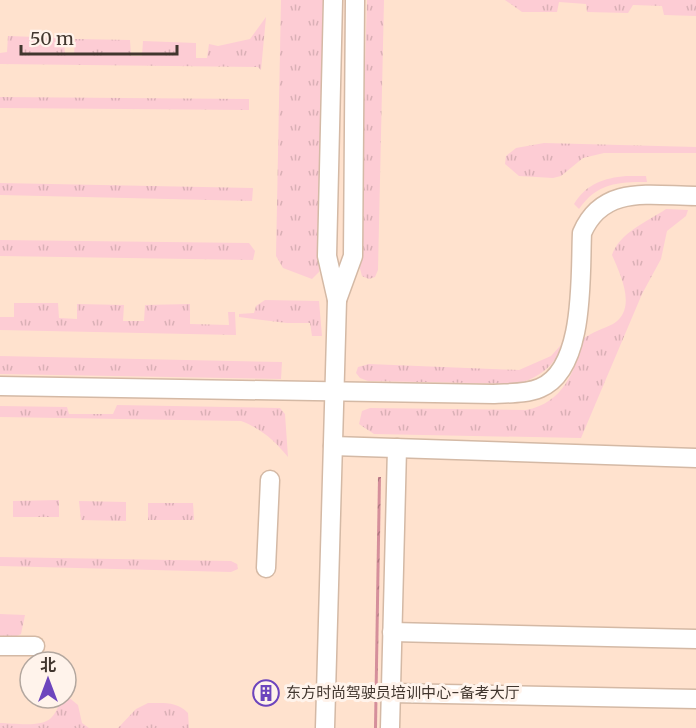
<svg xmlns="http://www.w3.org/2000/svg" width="696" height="728" viewBox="0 0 696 728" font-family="Merriweather,'Noto Sans SC',serif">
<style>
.grass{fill:url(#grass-tufts)}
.forest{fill:url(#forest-crowns)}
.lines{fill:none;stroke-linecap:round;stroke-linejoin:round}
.minor-casing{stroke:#d4b9a5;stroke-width:21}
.minor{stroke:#fff;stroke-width:18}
.labels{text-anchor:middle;stroke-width:6;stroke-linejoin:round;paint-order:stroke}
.poi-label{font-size:15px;fill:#41362e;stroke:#fff3eb;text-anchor:start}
</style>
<defs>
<pattern id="grass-tufts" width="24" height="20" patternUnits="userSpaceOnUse" patternTransform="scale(1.5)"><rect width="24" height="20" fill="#fdccd4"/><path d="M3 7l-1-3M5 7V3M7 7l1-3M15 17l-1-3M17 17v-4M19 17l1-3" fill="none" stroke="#dab0b6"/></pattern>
<pattern id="forest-crowns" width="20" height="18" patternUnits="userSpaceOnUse" patternTransform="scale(1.5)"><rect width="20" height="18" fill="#d58f9b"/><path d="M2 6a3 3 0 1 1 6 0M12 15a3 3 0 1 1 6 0" fill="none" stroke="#ae767f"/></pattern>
</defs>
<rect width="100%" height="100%" fill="#ffe2ce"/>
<g class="grass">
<path d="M281,0H325L319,272L312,279L283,268L276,256Z"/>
<path d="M367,0H384L378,270L375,277L369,279L362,276L359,265Z"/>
<path d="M505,0H696V16L664,15L662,6L633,5L628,13L587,12L586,4L559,2L557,12H522Z"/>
<path d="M266,17L261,70L258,67L0,64V53L7,52L8,36L64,38L65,55H74L75,39L130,40L131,56H142L143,41L196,43V58H207L209,44L218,46L250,39Z"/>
<path d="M0,97L249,99V110L0,108Z"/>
<path d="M544,143L696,147V153H604L583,158L561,176L553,178L519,176L505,164L506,156L516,148Z"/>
<path d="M626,176H646L647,182C618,182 597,183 579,209L574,204C586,184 604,178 626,176Z"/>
<path d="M0,183L253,188L252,201L0,195Z"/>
<path d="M666,209L688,210L686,216L667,231L661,259L642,294L581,438L374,434L359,424L362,411L370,408L526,410C563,403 575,372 583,339C592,332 603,329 613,324C638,309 620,274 612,255C620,232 647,222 666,209Z"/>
<path d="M0,240L249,243L255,251L253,260L0,256Z"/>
<path d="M265,300L319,301L322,336H312L310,323H287L239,317V314L254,313L256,306Z"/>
<path d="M14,303H58L59,318L77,319V304L124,305L123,321H144L145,305L190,304V324L229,325L228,312H235L236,335L0,330V317H14Z"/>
<path d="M561,345C556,367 537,378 517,384L368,381L360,378L356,373L358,367L369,364L519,370L551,356Z"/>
<path d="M0,356L282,362L281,379L0,374Z"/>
<path d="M117,405L280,408L285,414L288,457C275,441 262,429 241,421L0,417V406L67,407L69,414H113Z"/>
<path d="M59,500V517H13V501Z"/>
<path d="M79,501L126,502V521L81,520Z"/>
<path d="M148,503H193L194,520H148Z"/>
<path d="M0,557L231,561L237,564L238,569L231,572L0,566Z"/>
<path d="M0,614L25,615L21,634L17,636H0Z"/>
<path d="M67,696L78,705L82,723L89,728H0V723C13,723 41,728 51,718C59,710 58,701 67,696Z"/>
<path d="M148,703C163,703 177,701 188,713L189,728H118L136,709Z"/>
</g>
<path class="forest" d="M378,477H381L377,728H374Z"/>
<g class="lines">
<g class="minor-casing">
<g id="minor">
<path d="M337,300L353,256L355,0"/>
<path d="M0,386L494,394C509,393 526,394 540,388C586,369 580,274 582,233C603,184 651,196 696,196"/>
<path d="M333,446L696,458"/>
<path d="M266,568L270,480"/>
<path d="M392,632L696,639"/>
<path d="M0,646H35"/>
<path d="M391,693L696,699"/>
<path d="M325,728L337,300L327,256L333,0"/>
<path d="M390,728L397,448"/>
</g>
</g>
<use href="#minor" class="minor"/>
</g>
<defs>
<g id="building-ring" transform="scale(1.35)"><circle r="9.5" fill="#fff3eb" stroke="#6d45bd" stroke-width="1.5"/><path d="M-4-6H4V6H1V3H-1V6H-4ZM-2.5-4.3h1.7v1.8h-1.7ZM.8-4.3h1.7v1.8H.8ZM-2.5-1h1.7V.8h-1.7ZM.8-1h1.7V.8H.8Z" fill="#6d45bd"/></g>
</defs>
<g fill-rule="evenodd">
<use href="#building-ring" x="266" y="693"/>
</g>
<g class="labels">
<g class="poi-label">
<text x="286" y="698">东方时尚驾驶员培训中心-备考大厅</text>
</g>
</g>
<g transform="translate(48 680)"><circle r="28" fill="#fff3eb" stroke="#b3a79f" stroke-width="1.5"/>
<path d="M0-4.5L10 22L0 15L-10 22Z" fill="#6d45bd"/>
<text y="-9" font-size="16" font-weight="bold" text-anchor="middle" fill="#41362e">北</text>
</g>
<path d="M21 45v9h156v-9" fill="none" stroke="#41362e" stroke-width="3"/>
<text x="30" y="45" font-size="18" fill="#41362e" stroke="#fff3eb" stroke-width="4.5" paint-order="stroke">50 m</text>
</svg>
